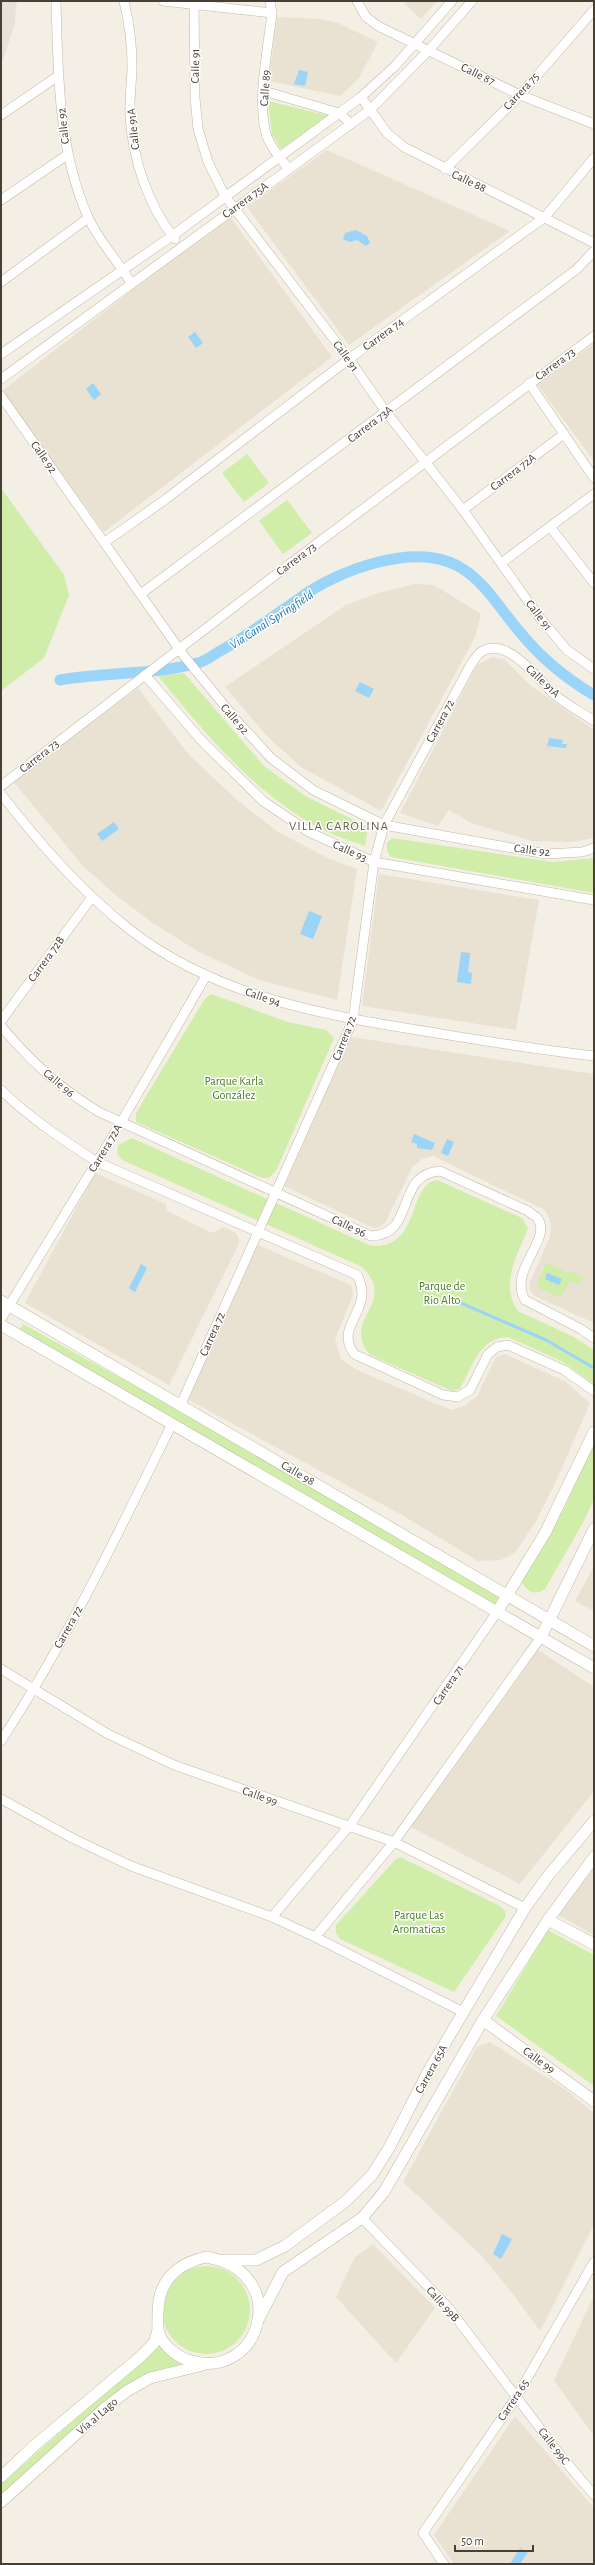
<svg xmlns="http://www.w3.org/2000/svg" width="595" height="2565" viewBox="0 0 595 2565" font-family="'Alegreya Sans',sans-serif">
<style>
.residential{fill:#e9e1d2}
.industrial{fill:#e6e1da}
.green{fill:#d0eea9}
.water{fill:#9ad4f8}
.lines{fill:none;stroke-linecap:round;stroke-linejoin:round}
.stream{stroke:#9ad4f8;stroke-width:3}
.canal{stroke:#9ad4f8;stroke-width:11}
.minor-casing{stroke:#c1b7a6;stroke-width:10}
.tertiary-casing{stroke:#c1b7a6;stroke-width:12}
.minor{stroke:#fff;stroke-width:9}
.tertiary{stroke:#fff;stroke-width:11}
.labels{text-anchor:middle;stroke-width:3;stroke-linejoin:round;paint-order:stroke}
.street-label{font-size:12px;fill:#483f34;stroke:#fff}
.park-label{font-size:12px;fill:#478020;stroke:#fff}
.water-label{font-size:13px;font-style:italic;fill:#207ab7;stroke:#fff}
.neighbourhood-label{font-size:13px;letter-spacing:1px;fill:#6c5d4a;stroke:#fff}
</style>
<rect width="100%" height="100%" fill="#f4efe5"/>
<g class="residential">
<path d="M402,1H437L421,19Z"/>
<path d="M277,17L319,19L338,23L378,42L359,78L340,96L269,81Z"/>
<path d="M327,150L510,231L349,345L247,207Z"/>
<path d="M229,215L332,357L104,532L2,391Z"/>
<path d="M594,344V461L538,385Z"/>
<path d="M415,584L434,585L481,614L475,637L381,811L301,767L268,737L225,687L346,605L378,593Z"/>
<path d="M492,657L504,659L531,686L594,730L593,838L574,842L532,841L471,823L449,810L438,826L400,813L477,665Z"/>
<path d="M138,688L189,755L236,799L278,832L328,858L357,869L337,1000L259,980L199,952L153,923L118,897L83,866L13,781Z"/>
<path d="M379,874L539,900L516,1030L362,1006Z"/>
<path d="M351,1037L594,1074V1323L535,1296L530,1291L529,1284L550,1237L551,1223L545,1210L433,1156L422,1159L413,1166L385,1223L380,1227L374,1228L284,1186Z"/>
<path d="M95,1173L166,1204L167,1211L212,1233L224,1227L236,1233L239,1238V1244L169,1385L25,1303Z"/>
<path d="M258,1245L351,1285L353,1293L352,1298L335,1339L341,1359L355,1369L451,1410L464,1406L477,1396L496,1357L505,1354L566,1382L590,1403L558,1477L536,1521L515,1553L501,1560L478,1561L402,1515L187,1399Z"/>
<path d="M594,1566V1611L575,1601Z"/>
<path d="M538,1650L594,1687V1791L520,1884L411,1827Z"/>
<path d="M594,1868V1935L558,1915Z"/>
<path d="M490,2042L566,2090L594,2113V2225L540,2331L513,2294L481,2255L403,2182L477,2047Z"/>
<path d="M373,2244L435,2308L396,2363L336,2297L355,2257Z"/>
<path d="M594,2296V2436L554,2380Z"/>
<path d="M515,2416L594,2508V2564H454L434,2535Z"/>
</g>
<path class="industrial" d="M1,1H17L14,27L1,65Z"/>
<g class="green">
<path d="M268,101L330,116L281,149L272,134Z"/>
<path d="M247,454L269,483L244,502L222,473Z"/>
<path d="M1,488L64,575L69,595L44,658L1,691Z"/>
<path d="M287,500L312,533L283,554L259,521Z"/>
<path d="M184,673L264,766L307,797L368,827L365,846C349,840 331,835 317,827C248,787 207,735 158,676Z"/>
<path d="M392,838L553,862L594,858V893L391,857L387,851V843Z"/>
<path d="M211,994L288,1022L326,1030L334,1038L277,1169L269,1178H262L136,1122V1113L204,1000Z"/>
<path d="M132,1138L369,1245C421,1253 407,1184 437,1180L522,1218L528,1228C518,1255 499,1284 518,1311L574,1337L594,1350V1384L563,1362L508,1337C479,1338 472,1367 460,1389L452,1391L370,1355C340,1318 399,1303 362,1267L122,1160L117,1153L118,1145Z"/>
<path d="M546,1263L569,1273L570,1271L583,1277L579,1285L569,1281L561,1298L536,1287Z"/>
<path d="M23,1324L180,1411L501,1598L496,1605L20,1329Z"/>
<path d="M594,1443V1499L585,1519L545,1589C535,1596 528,1592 522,1583V1578L563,1511Z"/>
<path d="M400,1857L500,1906L505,1911L506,1916L454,1992L340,1939L336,1933V1925L395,1860Z"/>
<path d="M548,1930L594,1955V2086L496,2016Z"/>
<circle cx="206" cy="2310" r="44"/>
<path d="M162,2343L182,2366L164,2368L123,2391L1,2495V2484Z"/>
</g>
<g class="water">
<path d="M299,70L308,72L305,86L294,84Z"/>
<path d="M356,230L367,236L370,243L366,246L357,240L350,242L343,239L345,233Z"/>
<path d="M195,332L203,343L196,348L188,337Z"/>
<path d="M93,383L101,394L94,400L86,389Z"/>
<path d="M360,682L374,689L369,698L355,691Z"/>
<path d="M549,738L563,740L562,744H567L566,748L547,746Z"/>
<path d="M114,822L119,829L102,841L97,834Z"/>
<path d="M309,911L322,916L313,939L300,934Z"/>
<path d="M461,952L470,953L468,972L472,973L471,984L457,982Z"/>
<path d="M414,1134L435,1143L432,1150L417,1148V1144L411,1142Z"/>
<path d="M447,1139L454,1142L448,1156L441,1153Z"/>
<path d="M141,1264L147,1268L135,1292L129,1288Z"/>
<path d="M547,1273L562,1279L559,1285L545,1279Z"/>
<path d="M502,2234L512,2239L501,2259L493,2254Z"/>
<path d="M520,2548L528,2552L520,2564H510Z"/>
</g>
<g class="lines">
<path class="stream" d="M447,1297L546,1340L594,1368"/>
<path class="canal" d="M60,680C105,672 155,675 198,663C206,661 213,655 220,651C249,635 274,616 300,598C338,570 414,542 458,566C486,582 499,608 519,631C540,657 565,678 594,695"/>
<g class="minor-casing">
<g id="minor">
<path d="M56,1C58,74 58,149 88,217C98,240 118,261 131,283"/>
<path d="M124,1C129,22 132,43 132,65C132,82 129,100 130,117C133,159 148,206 175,239"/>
<path d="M163,1L272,13"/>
<path d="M194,1L195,98L198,129L208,162L225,196L349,359L386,412L463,510L540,618L567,650L594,669"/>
<path d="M270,1L272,13C268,49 256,103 267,137C272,149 280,158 288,168"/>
<path d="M357,1L366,17L378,26L520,95L594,124"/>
<path d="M264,91L339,113L351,124"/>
<path d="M361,97L387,133L404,147L594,243"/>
<path d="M1,115L58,76"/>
<path d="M445,169L520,95L594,10"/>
<path d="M1,200L67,155"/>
<path d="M1,282L88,218"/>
<path d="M1,354L172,236L361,97L395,66L452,1"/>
<path d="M1,379L370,110L429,50L472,1"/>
<path d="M529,383L594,478"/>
<path d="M1,396L184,656L237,721L271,758L313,790L384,825L546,854L582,852L594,848"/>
<path d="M463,510L564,434"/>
<path d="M551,528L594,583"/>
<path d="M105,542L166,499L349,359L545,217L594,158"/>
<path d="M501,563L594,494"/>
<path d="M142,593L577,269L594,251"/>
<path d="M145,675L201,740L263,801L309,832L374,862L594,900"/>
<path d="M1,786L287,566L594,336"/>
<path d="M1,794C40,844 80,890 129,929C216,997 324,1015 430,1032C485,1041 539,1050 594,1056"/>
<path d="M1,1021L92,897"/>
<path d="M1,1026C29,1060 62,1090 99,1112L371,1236C417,1235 394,1174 440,1171L528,1211C531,1214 536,1216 538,1219C552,1240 508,1270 525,1300L581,1329L594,1338"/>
<path d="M1,1090C30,1118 63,1140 97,1162L357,1275C376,1310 333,1324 354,1354L443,1395L458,1397L470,1390L488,1354L497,1347L508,1345L564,1370L594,1391"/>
<path d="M1,1319L120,1124L206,976"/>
<path d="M181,1404L353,1020L374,862L384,825L470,666C473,662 477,655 481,652C506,635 537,678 553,693C565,704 581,712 594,721"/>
<path d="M1,1669L108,1734L174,1765L394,1842L525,1908"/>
<path d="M1,1741C67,1640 119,1532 172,1424"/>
<path d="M1,1799L72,1838L131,1866L272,1917L315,1937L463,2012"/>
<path d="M272,1917L350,1825L497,1612"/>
<path d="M315,1937L394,1842L541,1637"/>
<path d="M362,2218L448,2307L561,2456L594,2495"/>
<path d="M444,2564L423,2533L517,2396L594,2262"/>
</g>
</g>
<g class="tertiary-casing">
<g id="tertiary">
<path d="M1,1301L594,1646"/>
<path d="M1,1325L594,1668"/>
<path d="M497,1612L545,1533L594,1432"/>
<path d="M541,1637L594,1529"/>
<path d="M548,1920L594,1944"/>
<path d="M483,2020L594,2101"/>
<path d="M206,2257C294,2272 261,2384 188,2360C176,2356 164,2346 159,2334C157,2328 158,2320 158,2313C158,2281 176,2264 206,2257Z"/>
<path d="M224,2260H256L285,2246L346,2201L372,2175L389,2148L428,2072L525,1908L548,1876L594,1821"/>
<path d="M258,2320L283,2272L362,2218L384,2192L483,2020L548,1920L594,1857"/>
<path d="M1,2477L35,2445L139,2358L154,2343L158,2330"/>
<path d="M1,2502L105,2408L127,2391L150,2378L203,2365"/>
</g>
</g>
<use href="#minor" class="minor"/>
<use href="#tertiary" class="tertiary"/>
</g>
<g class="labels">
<g class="street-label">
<text transform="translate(195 66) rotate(-89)" y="4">Calle 91</text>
<text transform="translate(478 74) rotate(26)" y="4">Calle 87</text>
<text transform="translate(265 88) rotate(-86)" y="4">Calle 89</text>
<text transform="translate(521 91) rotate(-47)" y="4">Carrera 75</text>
<text transform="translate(63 126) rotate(-96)" y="4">Calle 92</text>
<text transform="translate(133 129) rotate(-96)" y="4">Calle 91A</text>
<text transform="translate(469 181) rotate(25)" y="4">Calle 88</text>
<text transform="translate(245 200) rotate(-36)" y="4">Carrera 75A</text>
<text transform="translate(383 334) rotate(-36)" y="4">Carrera 74</text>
<text transform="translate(346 356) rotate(54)" y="4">Calle 91</text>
<text transform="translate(555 364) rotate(-36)" y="4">Carrera 73</text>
<text transform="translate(370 424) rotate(-37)" y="4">Carrera 73A</text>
<text transform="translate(44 457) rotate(55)" y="4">Calle 92</text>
<text transform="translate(513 472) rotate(-37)" y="4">Carrera 72A</text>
<text transform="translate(296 559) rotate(-37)" y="4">Carrera 73</text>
<text transform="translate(539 615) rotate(53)" y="4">Calle 91</text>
<text transform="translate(543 681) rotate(43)" y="4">Calle 91A</text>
<text transform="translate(235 719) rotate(49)" y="4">Calle 92</text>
<text transform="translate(440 721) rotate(-62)" y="4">Carrera 72</text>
<text transform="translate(39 756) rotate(-38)" y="4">Carrera 73</text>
<text transform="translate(532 850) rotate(7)" y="4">Calle 92</text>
<text transform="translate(350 851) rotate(24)" y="4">Calle 93</text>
<text transform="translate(46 959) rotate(-54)" y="4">Carrera 72B</text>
<text transform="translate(263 997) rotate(19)" y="4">Calle 94</text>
<text transform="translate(344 1038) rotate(-69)" y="4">Carrera 72</text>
<text transform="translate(59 1083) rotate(40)" y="4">Calle 96</text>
<text transform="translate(105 1148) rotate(-59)" y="4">Carrera 72A</text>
<text transform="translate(349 1226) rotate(25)" y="4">Calle 96</text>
<text transform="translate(212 1334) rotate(-66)" y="4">Carrera 72</text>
<text transform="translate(298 1473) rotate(30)" y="4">Calle 98</text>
<text transform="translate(68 1627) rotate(-61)" y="4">Carrera 72</text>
<text transform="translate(448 1685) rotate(-56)" y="4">Carrera 71</text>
<text transform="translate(260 1796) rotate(19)" y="4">Calle 99</text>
<text transform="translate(539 2060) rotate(36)" y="4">Calle 99</text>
<text transform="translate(431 2069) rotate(-61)" y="4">Carrera 65A</text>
<text transform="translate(443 2304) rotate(48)" y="4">Calle 99B</text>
<text transform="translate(513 2400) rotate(-57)" y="4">Carrera 65</text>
<text transform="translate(97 2416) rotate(-41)" y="4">Vía al Lago</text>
<text transform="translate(554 2446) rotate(52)" y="4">Calle 99C</text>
</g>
<g class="park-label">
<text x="234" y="1085">Parque Karla<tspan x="234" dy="14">González</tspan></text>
<text x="442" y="1290">Parque de<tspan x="442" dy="14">Rio Alto</tspan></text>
<text x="419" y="1919">Parque Las<tspan x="419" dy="14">Aromaticas</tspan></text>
</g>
<g class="water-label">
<text transform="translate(271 619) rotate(-33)" y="5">Via Canal Springfield</text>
</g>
<g class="neighbourhood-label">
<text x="339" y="830">VILLA CAROLINA</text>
</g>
</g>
<rect width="595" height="2565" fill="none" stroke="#483f34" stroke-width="4"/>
<path d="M455 2545v6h78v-6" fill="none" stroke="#483f34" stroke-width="2"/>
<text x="461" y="2545" font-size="12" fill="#483f34" stroke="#ffffff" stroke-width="3" paint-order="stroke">50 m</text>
</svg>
